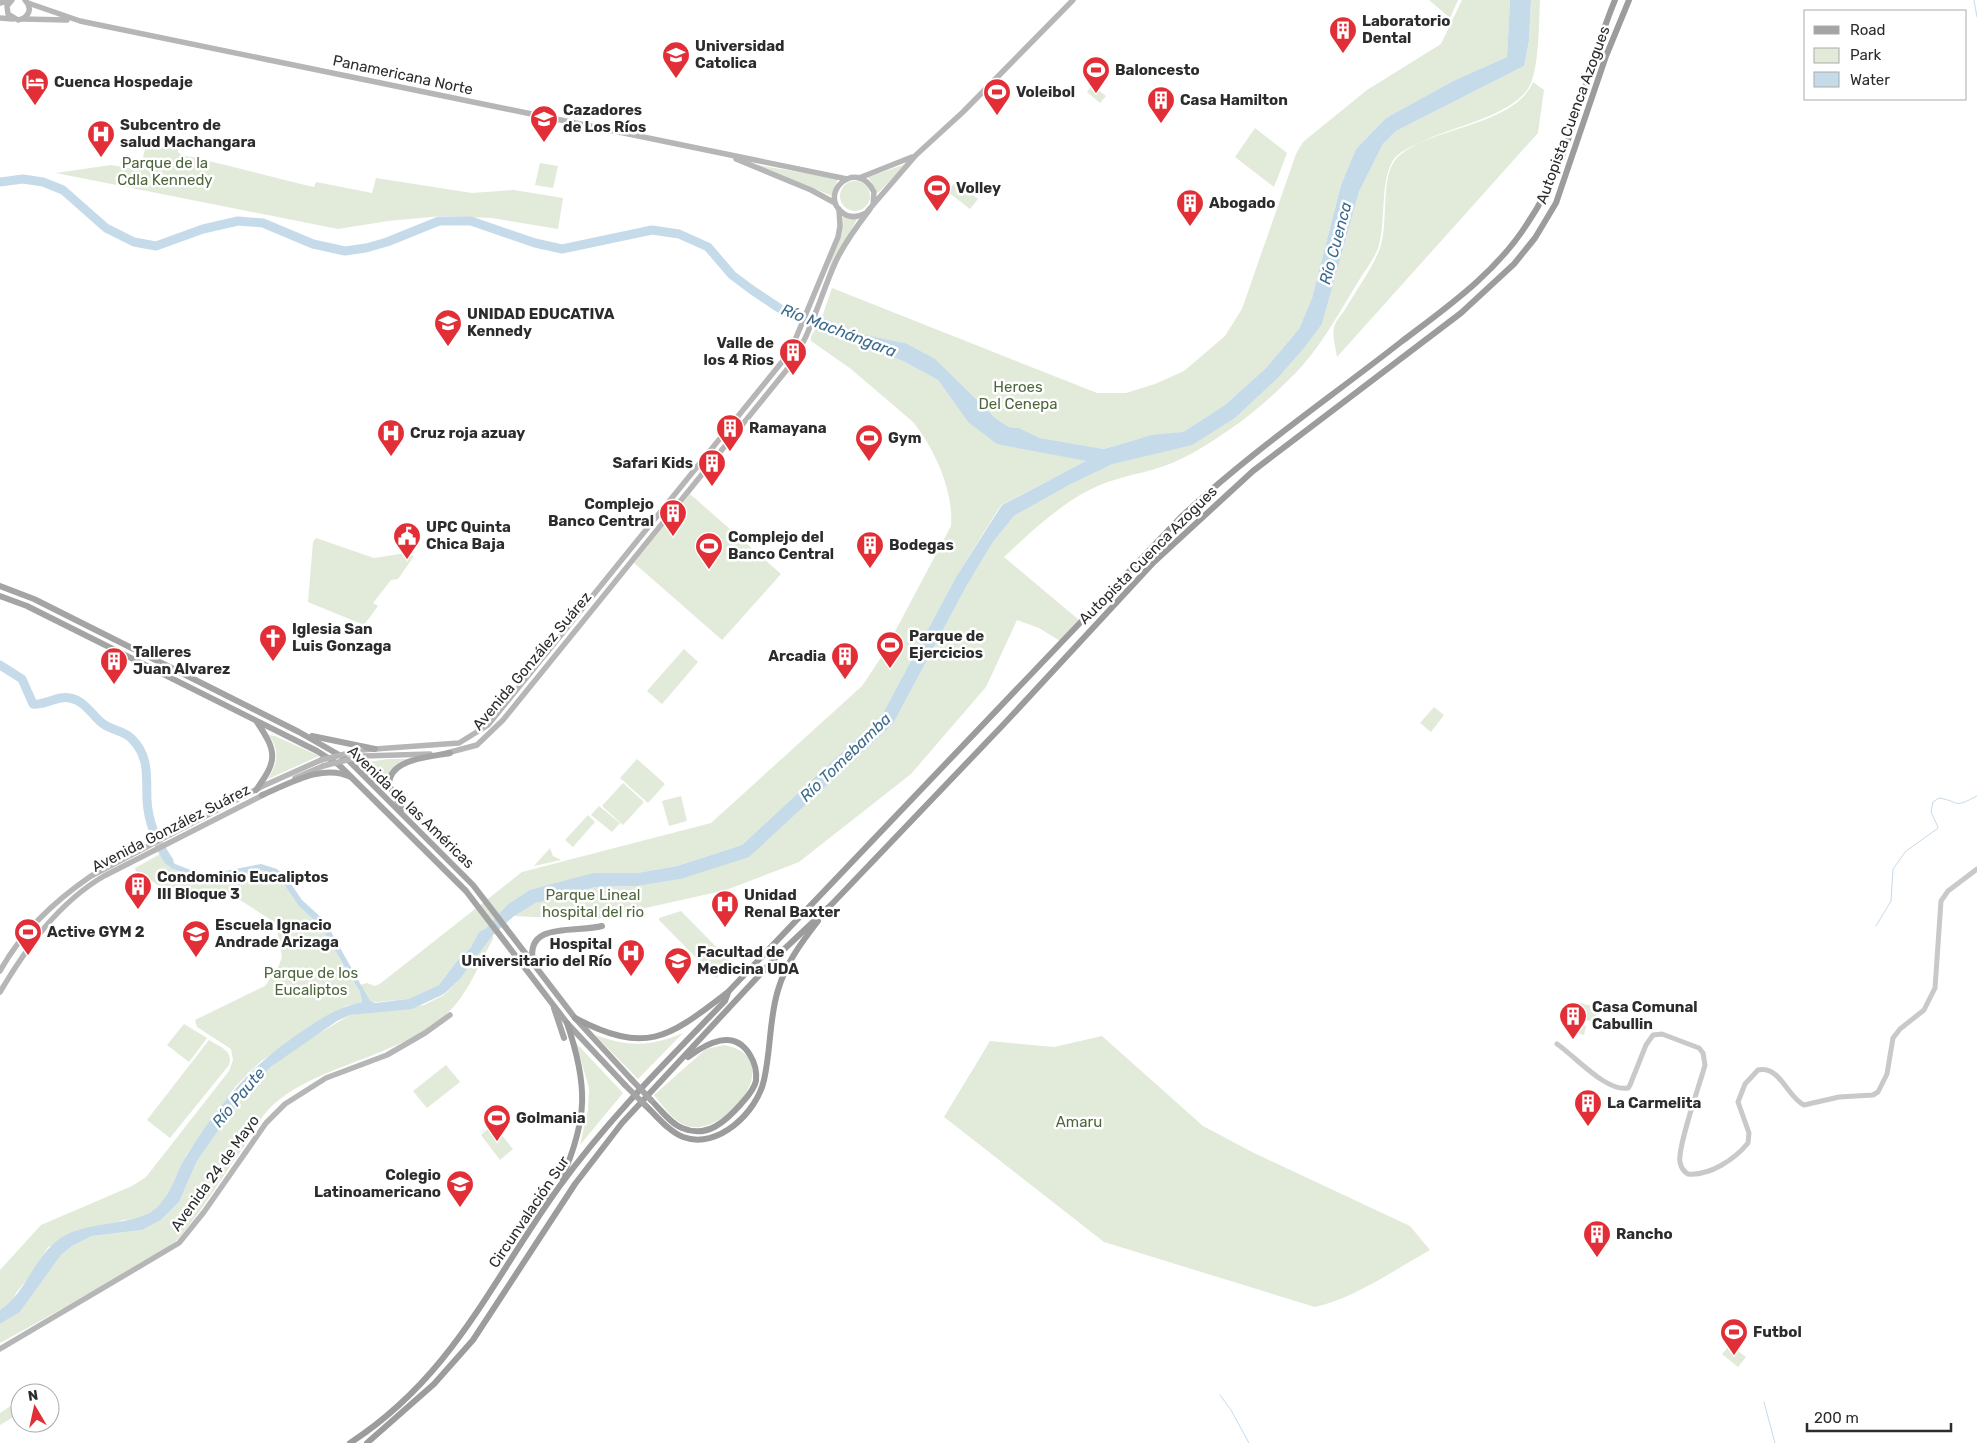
<svg xmlns="http://www.w3.org/2000/svg" width="1977" height="1443" viewBox="0 0 1977 1443" font-family="Rubik,sans-serif">
<style>
.green{fill:#e2ead9}
.water{fill:#c5dbea}
.lines{fill:none;stroke-linecap:round;stroke-linejoin:round}
.stream{stroke:#c5dbea;stroke-width:1}
.river{stroke:#c5dbea;stroke-width:9}
.tertiary{stroke:#c9c9c9;stroke-width:5}
.secondary{stroke:#b6b6b6;stroke-width:5.5}
.primary{stroke:#a4a4a4;stroke-width:6}
.trunk{stroke:#9c9c9c;stroke-width:6}
.secondary-bridge{stroke:#b6b6b6;stroke-width:5.5}
.primary-bridge{stroke:#a4a4a4;stroke-width:6}
.labels{text-anchor:middle;stroke-width:5;stroke-linejoin:round;paint-order:stroke}
.poi-label{font-size:15px;font-weight:bold;fill:#2c2c2c;stroke:#fff;text-anchor:start}
.street-label{font-size:15px;fill:#2c2c2c;stroke:#fff}
.park-label{font-size:15px;fill:#4e663b;stroke:#fff}
.water-label{font-size:16px;font-style:italic;fill:#3c6b8c;stroke:#fff}
</style>
<rect width="100%" height="100%" fill="#fff"/>
<g class="green">
<path d="M1429,0H1458L1450,18Z"/>
<path d="M1462,0H1510L1507,57L1453,81L1386,118L1356,149L1341,185L1312,298L1299,329L1266,368L1225,405L1183,432L1138,439L1104,449L1040,438L1019,428L1009,427L995,418L905,343L850,332L822,317L832,288L1097,393H1126L1155,384L1184,371L1225,336L1242,309L1296,154L1303,142L1367,90L1441,44Z"/>
<path d="M1531,0H1540C1539,23 1539,63 1531,83C1519,113 1457,126 1430,138C1418,144 1402,149 1394,159C1380,178 1386,220 1379,245C1376,256 1367,268 1361,277C1342,308 1326,338 1303,365C1268,403 1226,436 1181,459C1158,471 1129,474 1105,483C1066,498 1034,529 1004,557L1079,620L1060,641L1039,628L1017,620L986,687L911,774L799,862L726,890L592,920L514,916L536,903L555,896L595,887L638,886L681,879L749,856L893,724L967,585L993,542L1014,516L1069,485L1113,464L1192,444L1235,418L1278,378L1305,347L1322,324L1359,192L1383,144L1396,131L1524,66L1529,41Z"/>
<path d="M1533,82L1544,90L1538,133L1337,357C1336,349 1332,336 1334,327C1335,322 1341,315 1344,311C1355,292 1373,268 1380,248C1389,223 1380,177 1396,159C1427,126 1513,128 1533,82Z"/>
<path d="M1092,85L1106,96L1100,103L1087,92Z"/>
<path d="M1255,128L1287,153L1274,187L1235,157Z"/>
<path d="M147,140L177,147L178,152L182,155C226,164 269,177 314,187L316,182L372,193L376,178L472,193L514,190L563,198L558,229L492,218L442,216L388,221L338,229L56,173L111,165L140,170Z"/>
<path d="M540,163L558,166L553,188L535,185Z"/>
<path d="M906,164L878,193L868,177Z"/>
<path d="M757,165L838,179L832,196Z"/>
<circle cx="855" cy="196" r="15"/>
<path d="M955,182L978,199L970,209L948,192Z"/>
<path d="M843,216L857,219L826,278L842,227Z"/>
<path d="M815,330L903,361L938,380L968,422L1026,449L1087,461L1001,505L956,577L882,715L742,845L677,866L637,873H593L507,905L486,928L479,932L471,947L457,961L439,985L408,999L367,1003L360,985L367,983L375,986L381,983L522,872L711,823L862,686L882,656L951,526C954,492 935,449 913,422L851,369L811,341V336Z"/>
<path d="M690,494L781,574L722,640L634,563Z"/>
<path d="M316,538L374,558L406,553L414,556L398,579L391,580L373,603L378,606L364,625L308,602L313,542Z"/>
<path d="M684,649L698,662L662,704L647,691Z"/>
<path d="M1434,707L1444,715L1431,732L1420,723Z"/>
<path d="M269,735L275,736L319,756L268,779C278,763 280,751 269,735Z"/>
<path d="M388,759H409C391,766 386,773 386,792L356,764Z"/>
<path d="M637,759L665,784L648,803L620,778Z"/>
<path d="M623,783L644,802L623,825L602,806Z"/>
<path d="M681,796L687,821L669,826L662,801Z"/>
<path d="M599,806L620,823L612,832L591,815Z"/>
<path d="M588,815L595,822L573,847L565,840Z"/>
<path d="M550,848L553,856L561,860L534,866Z"/>
<path d="M160,854L171,868L204,881L262,870L273,874L282,881L298,905L321,927L360,992L362,1002L346,1006L261,1061L235,1087L186,1155L169,1195L154,1210L139,1219L123,1220L48,1247L30,1276L16,1293L12,1302L0,1310V1270L41,1225L132,1186L146,1177L229,1071L233,1060L231,1049L197,1027L195,1020L265,986L279,965L282,957L277,930L268,918L229,893L186,895L158,885L136,871L135,868Z"/>
<path d="M681,911L729,960L730,966L716,978L659,920V918Z"/>
<path d="M493,935V939C481,960 471,986 456,1004C412,1056 326,1060 275,1103C258,1118 251,1138 238,1155C218,1183 201,1212 179,1238C169,1249 150,1257 138,1264C92,1292 46,1318 0,1343V1324L20,1312L61,1255L72,1246L92,1236L142,1230L161,1220L179,1202L197,1161L244,1094L272,1066L298,1046L350,1015L424,1005L444,995L460,979Z"/>
<path d="M1574,1002L1598,1007L1594,1022L1571,1017Z"/>
<path d="M1568,1021L1586,1026L1584,1035L1566,1030Z"/>
<path d="M184,1024L207,1038L189,1062L167,1045Z"/>
<path d="M683,1033L638,1079L595,1035C629,1047 650,1047 683,1033Z"/>
<path d="M1102,1036L1203,1126L1254,1153L1410,1226L1430,1250C1394,1270 1355,1298 1315,1307L1104,1242L944,1117L990,1041L1054,1047Z"/>
<path d="M209,1040C220,1047 234,1051 229,1065L170,1138L147,1120Z"/>
<path d="M576,1043L623,1093L580,1145L588,1110L589,1088Z"/>
<path d="M724,1045C790,1057 726,1138 687,1126C673,1121 663,1106 654,1095L706,1049Z"/>
<path d="M446,1065L460,1082L427,1108L413,1091Z"/>
<path d="M493,1124L513,1149L500,1160L481,1135Z"/>
<path d="M1730,1345L1746,1357L1738,1367L1722,1354Z"/>
<path d="M20,1400V1413L0,1425V1413Z"/>
</g>
<path class="water" d="M1510,0H1531L1529,41L1524,66L1396,131L1383,144L1359,192L1322,324L1305,347L1278,378L1235,418L1192,445L1113,464L1069,485L1014,516L993,542L967,585L893,724L749,857L681,879L638,886L595,887L536,903L514,916L493,935L460,979L444,994L412,1009L350,1015L337,1021L272,1066L244,1094L197,1161L179,1202L161,1220L142,1230L92,1236L72,1246L61,1255L20,1312L0,1324V1310C28,1292 35,1251 66,1235C92,1221 139,1225 156,1208C175,1190 175,1173 188,1153C222,1100 251,1065 304,1030C323,1017 339,1007 362,1002L360,992L321,927L298,905L282,881L273,874L262,870L204,881L171,868L160,854L166,851L175,864L204,875L261,864L277,869L287,878L302,900L325,921L370,1001L375,1003L408,999L439,985L457,961L471,947L479,932L486,928L507,905L530,890L593,873H637L677,866L742,845L882,715L956,577L1002,505L1086,461L997,444L968,422L938,380L903,361L815,330L822,317L851,332L905,343L935,359L995,418L1009,427L1019,428L1040,438L1104,449L1152,435L1183,432L1225,405L1266,368L1299,329L1312,298L1341,185L1356,149L1386,118L1453,81L1507,57Z"/>
<g class="lines">
<g class="stream">
<path d="M1974,0L1977,17"/>
<path d="M1876,926L1891,901L1893,869L1906,851L1937,829L1938,827L1931,812L1933,802L1939,798C1962,802 1952,809 1977,796"/>
<path d="M1220,1395L1231,1410L1249,1443"/>
<path d="M1764,1402L1775,1443"/>
</g>
<g class="river">
<path d="M0,182L23,179L43,182L63,190L106,228L134,242L156,246L203,229L238,221L263,223L313,244L345,251L366,248L387,242L439,221H471L535,243L562,249L652,230L679,234L708,247L732,275L752,290L782,310L827,329"/>
<path d="M0,665L22,679L33,704C46,706 57,695 70,698C85,701 91,714 102,723C112,731 124,730 132,739C150,757 146,778 147,800C148,821 157,844 169,861"/>
</g>
<path class="tertiary" d="M1557,1044C1576,1057 1606,1092 1628,1088L1630,1085L1646,1045L1653,1035L1662,1034L1699,1048L1703,1053L1705,1065C1700,1084 1677,1148 1680,1162C1681,1168 1683,1171 1688,1174C1710,1176 1735,1159 1748,1143L1749,1133L1738,1102L1745,1084L1758,1070C1780,1065 1787,1097 1804,1105L1839,1097L1873,1095L1878,1092L1887,1074L1893,1038L1900,1029L1924,1010L1935,988L1941,901L1948,891L1977,869"/>
<g class="secondary">
<path d="M12,0L7,6L8,14L18,20C29,18 33,8 25,0"/>
<path d="M0,3L11,0"/>
<path d="M28,3L80,21L847,179"/>
<path d="M0,18L13,19"/>
<path d="M23,19L67,20"/>
<path d="M736,159L811,190L835,203"/>
<path d="M859,178L912,157"/>
<path d="M873,205L874,192C856,156 817,195 843,213C850,219 858,217 866,213L916,155L963,112L1073,0"/>
<path d="M361,750L459,743L488,725L790,352L838,237L840,226L839,209"/>
<path d="M447,753L477,745L503,720L789,367C811,335 820,296 836,261C845,242 857,226 870,209"/>
<path d="M363,756L430,754"/>
<path d="M295,778L323,766"/>
<path d="M0,971C21,933 56,900 91,876L263,786L321,760"/>
<path d="M0,992C27,947 58,903 104,876L265,794"/>
<path d="M0,1349L179,1243L204,1212L266,1123L285,1104L326,1078L387,1055L425,1033L450,1015"/>
</g>
<g class="primary">
<path d="M0,586L34,599L299,732L348,760L473,885L575,1018L632,1080"/>
<path d="M0,596L27,606L317,751L339,765L466,891L567,1023L625,1085"/>
<path d="M312,736L375,749"/>
<path d="M256,790C278,760 277,752 257,722"/>
<path d="M262,795C289,784 322,763 351,777"/>
<path d="M402,809L389,785C389,758 431,757 450,753"/>
<path d="M533,961C525,921 578,933 602,926"/>
<path d="M554,1008L564,1038"/>
</g>
<g class="trunk">
<path d="M575,1018C648,1056 669,1037 728,992L1180,518C1249,453 1327,400 1401,342C1447,307 1495,274 1527,224C1573,157 1584,74 1615,0"/>
<path d="M651,1100C660,1109 670,1123 682,1128C707,1139 726,1121 741,1104C747,1097 754,1090 756,1081C757,1072 755,1063 750,1055C734,1028 707,1043 688,1057"/>
<path d="M645,1105C657,1116 668,1131 683,1137C718,1150 757,1112 764,1080C771,1050 769,1019 778,990C786,963 801,943 818,921"/>
<path d="M562,1178C588,1118 588,1085 567,1023"/>
<path d="M545,1194L551,1198"/>
<path d="M350,1443C453,1376 490,1283 559,1187C608,1119 667,1061 725,1001L728,993"/>
<path d="M367,1443L434,1384L473,1340L575,1184L622,1123L778,955L831,905L1003,725L1154,562L1253,471L1461,313L1514,264L1535,238L1556,203L1606,56L1629,0"/>
</g>
<g class="secondary-bridge">
<path d="M321,760L361,750"/>
<path d="M323,766L363,756"/>
</g>
<g class="primary-bridge">
<path d="M632,1080L651,1100"/>
<path d="M625,1085L645,1105"/>
</g>
</g>
<defs>
<g id="building-pin" transform="scale(1.4375)"><path d="M0 17L-7.5 6A9.5 9.5 0 1 1 7.5 6Z" fill="#e22f37" stroke="#fff"/><path d="M-4-6H4V6H1V3H-1V6H-4ZM-2.5-4.3h1.7v1.8h-1.7ZM.8-4.3h1.7v1.8H.8ZM-2.5-1h1.7V.8h-1.7ZM.8-1h1.7V.8H.8Z" fill="#fff"/></g>
<g id="university-pin" transform="scale(1.4375)"><path d="M0 17L-7.5 6A9.5 9.5 0 1 1 7.5 6Z" fill="#e22f37" stroke="#fff"/><path d="M0-5L7-2L0 1L-7-2ZM-4 1L0 2.5L4 1V4Q0 6-4 4Z" fill="#fff"/></g>
<g id="stadium-pin" transform="scale(1.4375)"><path d="M0 17L-7.5 6A9.5 9.5 0 1 1 7.5 6Z" fill="#e22f37" stroke="#fff"/><path d="M0-5a6.5 5 0 1 0 0 10a6.5 5 0 1 0 0-10ZM-3.5-1.8h7v3.6h-7Z" fill="#fff"/></g>
<g id="hotel-pin" transform="scale(1.4375)"><path d="M0 17L-7.5 6A9.5 9.5 0 1 1 7.5 6Z" fill="#e22f37" stroke="#fff"/><path d="M-6-4.5h1.5V1H6V5H4.5V3h-9V5H-6ZM-4 0a1.8 1.8 0 1 1 3.6 0ZM.5 0V-2.5h3Q6-2.5 6 0Z" fill="#fff"/></g>
<g id="school-pin" transform="scale(1.4375)"><path d="M0 17L-7.5 6A9.5 9.5 0 1 1 7.5 6Z" fill="#e22f37" stroke="#fff"/><path d="M0-5L7-2L0 1L-7-2ZM-4 1L0 2.5L4 1V4Q0 6-4 4Z" fill="#fff"/></g>
<g id="hospital-pin" transform="scale(1.4375)"><path d="M0 17L-7.5 6A9.5 9.5 0 1 1 7.5 6Z" fill="#e22f37" stroke="#fff"/><path d="M-5-5h3v3.5h4V-5h3V5h-3V1.5h-4V5h-3Z" fill="#fff"/></g>
<g id="civic-pin" transform="scale(1.4375)"><path d="M0 17L-7.5 6A9.5 9.5 0 1 1 7.5 6Z" fill="#e22f37" stroke="#fff"/><path d="M-.6-6.5H3V-4.5H.6V-3L4-1V1h2V6H-6V1h2V-1L-.6-3ZM-1.2 2.5V6h2.4V2.5Z" fill="#fff"/></g>
<g id="church-pin" transform="scale(1.4375)"><path d="M0 17L-7.5 6A9.5 9.5 0 1 1 7.5 6Z" fill="#e22f37" stroke="#fff"/><path d="M-1.2-6h2.4v3.5h3.3v2.4h-3.3V6h-2.4V-.1h-3.3v-2.4h3.3Z" fill="#fff"/></g>
</defs>
<g fill-rule="evenodd">
<use href="#building-pin" x="1343" y="30"/>
<use href="#university-pin" x="676" y="55"/>
<use href="#stadium-pin" x="1096" y="70"/>
<use href="#hotel-pin" x="35" y="82"/>
<use href="#stadium-pin" x="997" y="92"/>
<use href="#building-pin" x="1161" y="100"/>
<use href="#school-pin" x="544" y="119"/>
<use href="#hospital-pin" x="101" y="134"/>
<use href="#stadium-pin" x="937" y="188"/>
<use href="#building-pin" x="1190" y="203"/>
<use href="#school-pin" x="448" y="323"/>
<use href="#building-pin" x="793" y="352"/>
<use href="#building-pin" x="730" y="428"/>
<use href="#hospital-pin" x="391" y="433"/>
<use href="#stadium-pin" x="869" y="438"/>
<use href="#building-pin" x="712" y="463"/>
<use href="#building-pin" x="673" y="513"/>
<use href="#civic-pin" x="407" y="536"/>
<use href="#building-pin" x="870" y="545"/>
<use href="#stadium-pin" x="709" y="546"/>
<use href="#church-pin" x="273" y="638"/>
<use href="#stadium-pin" x="890" y="645"/>
<use href="#building-pin" x="845" y="656"/>
<use href="#building-pin" x="114" y="661"/>
<use href="#building-pin" x="138" y="886"/>
<use href="#hospital-pin" x="725" y="904"/>
<use href="#stadium-pin" x="28" y="932"/>
<use href="#school-pin" x="196" y="934"/>
<use href="#hospital-pin" x="631" y="953"/>
<use href="#university-pin" x="678" y="961"/>
<use href="#building-pin" x="1573" y="1016"/>
<use href="#building-pin" x="1588" y="1103"/>
<use href="#stadium-pin" x="497" y="1118"/>
<use href="#school-pin" x="460" y="1184"/>
<use href="#building-pin" x="1597" y="1234"/>
<use href="#stadium-pin" x="1734" y="1332"/>
</g>
<g class="labels">
<g class="poi-label">
<text x="1362" y="26">Laboratorio<tspan x="1362" dy="17">Dental</tspan></text>
<text x="695" y="51">Universidad<tspan x="695" dy="17">Catolica</tspan></text>
<text x="1115" y="75">Baloncesto</text>
<text x="54" y="87">Cuenca Hospedaje</text>
<text x="1016" y="97">Voleibol</text>
<text x="1180" y="105">Casa Hamilton</text>
<text x="563" y="115">Cazadores<tspan x="563" dy="17">de Los Ríos</tspan></text>
<text x="120" y="130">Subcentro de<tspan x="120" dy="17">salud Machangara</tspan></text>
<text x="956" y="193">Volley</text>
<text x="1209" y="208">Abogado</text>
<text x="467" y="319">UNIDAD EDUCATIVA<tspan x="467" dy="17">Kennedy</tspan></text>
<text x="774" y="348" text-anchor="end">Valle de<tspan x="774" dy="17">los 4 Rios</tspan></text>
<text x="749" y="433">Ramayana</text>
<text x="410" y="438">Cruz roja azuay</text>
<text x="888" y="443">Gym</text>
<text x="693" y="468" text-anchor="end">Safari Kids</text>
<text x="654" y="509" text-anchor="end">Complejo<tspan x="654" dy="17">Banco Central</tspan></text>
<text x="426" y="532">UPC Quinta<tspan x="426" dy="17">Chica Baja</tspan></text>
<text x="728" y="542">Complejo del<tspan x="728" dy="17">Banco Central</tspan></text>
<text x="889" y="550">Bodegas</text>
<text x="292" y="634">Iglesia San<tspan x="292" dy="17">Luis Gonzaga</tspan></text>
<text x="909" y="641">Parque de<tspan x="909" dy="17">Ejercicios</tspan></text>
<text x="133" y="657">Talleres<tspan x="133" dy="17">Juan Alvarez</tspan></text>
<text x="826" y="661" text-anchor="end">Arcadia</text>
<text x="157" y="882">Condominio Eucaliptos<tspan x="157" dy="17">III Bloque 3</tspan></text>
<text x="744" y="900">Unidad<tspan x="744" dy="17">Renal Baxter</tspan></text>
<text x="215" y="930">Escuela Ignacio<tspan x="215" dy="17">Andrade Arizaga</tspan></text>
<text x="47" y="937">Active GYM 2</text>
<text x="612" y="949" text-anchor="end">Hospital<tspan x="612" dy="17">Universitario del Río</tspan></text>
<text x="697" y="957">Facultad de<tspan x="697" dy="17">Medicina UDA</tspan></text>
<text x="1592" y="1012">Casa Comunal<tspan x="1592" dy="17">Cabullin</tspan></text>
<text x="1607" y="1108">La Carmelita</text>
<text x="516" y="1123">Golmania</text>
<text x="441" y="1180" text-anchor="end">Colegio<tspan x="441" dy="17">Latinoamericano</tspan></text>
<text x="1616" y="1239">Rancho</text>
<text x="1753" y="1337">Futbol</text>
</g>
<g class="street-label">
<text transform="translate(403 75) rotate(12)" y="5">Panamericana Norte</text>
<text transform="translate(1573 115) rotate(-70)" y="5">Autopista Cuenca Azogues</text>
<text transform="translate(1148 555) rotate(-45)" y="5">Autopista Cuenca Azogues</text>
<text transform="translate(532 661) rotate(-50)" y="5">Avenida González Suárez</text>
<text transform="translate(411 807) rotate(44)" y="5">Avenida de las Américas</text>
<text transform="translate(171 828) rotate(-27)" y="5">Avenida González Suárez</text>
<text transform="translate(215 1173) rotate(-54)" y="5">Avenida 24 de Mayo</text>
<text transform="translate(529 1212) rotate(-56)" y="5">Circunvalación Sur</text>
</g>
<g class="park-label">
<text x="165" y="168">Parque de la<tspan x="165" dy="17">Cdla Kennedy</tspan></text>
<text x="1018" y="392">Heroes<tspan x="1018" dy="17">Del Cenepa</tspan></text>
<text x="593" y="900">Parque Lineal<tspan x="593" dy="17">hospital del rio</tspan></text>
<text x="311" y="978">Parque de los<tspan x="311" dy="17">Eucaliptos</tspan></text>
<text x="1079" y="1127">Amaru</text>
</g>
<g class="water-label">
<text transform="translate(1335 243) rotate(-75)" y="6">Río Cuenca</text>
<text transform="translate(839 330) rotate(21)" y="6">Río Machángara</text>
<text transform="translate(845 757) rotate(-44)" y="6">Río Tomebamba</text>
<text transform="translate(238 1097) rotate(-50)" y="6">Río Paute</text>
</g>
</g>
<rect x="1804" y="10" width="162" height="90" fill="#ffffff" stroke="#ababab"/>
<rect x="1814" y="26" width="25" height="8" fill="#a4a4a4" stroke="#ababab"/>
<text x="1850" y="35" font-size="15" fill="#2c2c2c">Road</text>
<rect x="1814" y="48" width="25" height="15" fill="#e2ead9" stroke="#ababab"/>
<text x="1850" y="60" font-size="15" fill="#2c2c2c">Park</text>
<rect x="1814" y="72" width="25" height="15" fill="#c5dbea" stroke="#ababab"/>
<text x="1850" y="85" font-size="15" fill="#2c2c2c">Water</text>
<g transform="translate(35 1408) rotate(351)"><circle r="24" fill="#ffffff" stroke="#ababab"/>
<path d="M0-4L9 19L0 12L-9 19Z" fill="#e22f37"/>
<text y="-8" font-size="14" font-weight="bold" text-anchor="middle" fill="#2c2c2c">N</text>
</g>
<path d="M1807 1423v8h144v-8" fill="none" stroke="#2c2c2c" stroke-width="2.5"/>
<text x="1814" y="1423" font-size="15" fill="#2c2c2c" stroke="#ffffff" stroke-width="4" paint-order="stroke">200 m</text>
</svg>
